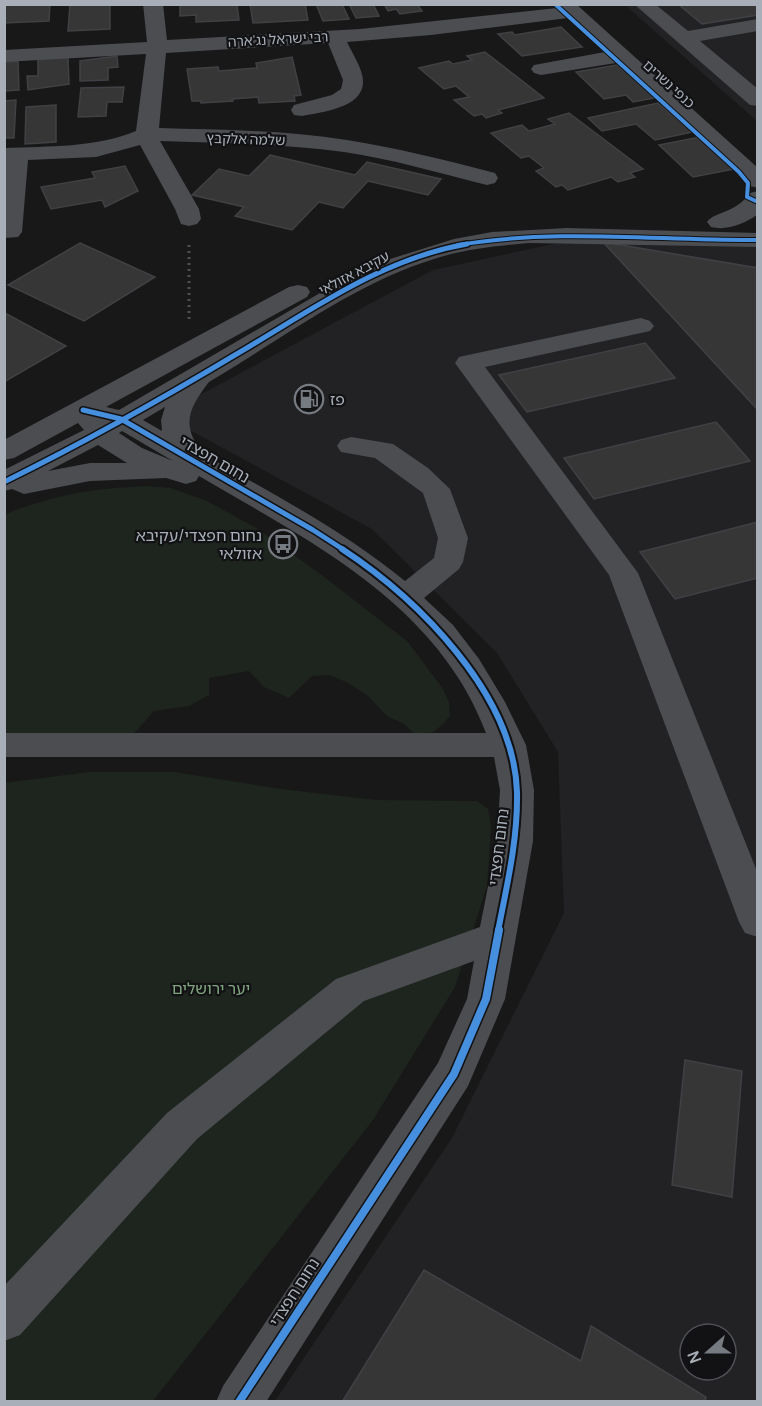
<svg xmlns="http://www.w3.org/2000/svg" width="762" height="1406" viewBox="0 0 762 1406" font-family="Manrope,'Noto Sans Hebrew',sans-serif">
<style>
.built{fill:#222224;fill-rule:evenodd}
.green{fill:#1d251e}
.building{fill:#363637;stroke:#404144;stroke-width:1.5}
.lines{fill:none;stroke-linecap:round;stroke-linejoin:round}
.path{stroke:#4e4f52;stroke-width:3;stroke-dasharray:2 4;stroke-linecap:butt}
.minor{fill:#4b4d51;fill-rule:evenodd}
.cycleway-far3-casing{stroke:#121214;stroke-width:6}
.cycleway-far2-casing{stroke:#121214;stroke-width:8}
.cycleway-far1-casing{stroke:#121214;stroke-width:10}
.cycleway-casing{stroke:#121214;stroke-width:11}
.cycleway-far3{stroke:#468fdf;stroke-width:4}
.cycleway-far2{stroke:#468fdf;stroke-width:5}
.cycleway-far1{stroke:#468fdf;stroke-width:6}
.cycleway{stroke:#468fdf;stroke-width:8}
.labels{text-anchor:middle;stroke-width:4.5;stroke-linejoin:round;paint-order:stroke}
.far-street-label{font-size:14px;fill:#a8afb9;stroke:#121214}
.poi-label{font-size:16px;fill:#a8afb9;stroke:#121214;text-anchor:start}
.street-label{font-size:16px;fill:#a8afb9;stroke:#121214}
.park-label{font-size:16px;fill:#80a47f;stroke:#121214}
</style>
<rect width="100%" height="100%" fill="#181818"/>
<g class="built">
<path d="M625,5H757V121Z"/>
<path d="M757,236V1401H275L452,1138L564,913L558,752L497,653L372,529L162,415L433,270L553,244ZM690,1334H726V1370H690Z"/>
</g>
<g class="green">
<path d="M146,486L170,488L205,500L258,529L323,576L407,641L443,689L449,702L450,716C440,728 433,735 417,736L404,724L387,716L367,695L348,683L330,675L312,676L289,698L264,687L249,671L209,678V695L189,706L154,711L129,739L5,735L4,515C50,495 97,488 146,486Z"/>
<path d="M89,772H174L281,789L376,800L477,801L488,809L491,827L487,886L455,987L373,1120L153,1401H5L4,783Z"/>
</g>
<g class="building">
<path d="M4,4H50L49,21L4,23Z"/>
<path d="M70,4H110V29L68,31Z"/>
<path d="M180,4H237L239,20L196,22V15L180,16Z"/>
<path d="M250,4H305L308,20L253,23Z"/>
<path d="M316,4H342L349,19L323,21Z"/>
<path d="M349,4H373L379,16L356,18Z"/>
<path d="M384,4H417L422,11L400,14L396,9L388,11Z"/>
<path d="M678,4H758V15L702,24Z"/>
<path d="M561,27L582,47L522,56L498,34L512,32L515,35Z"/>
<path d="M485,52L544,98L498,110L502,113L486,118L482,114L474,116L454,100L469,97L456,86L444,89L419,68L449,61L453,64L472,60L467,56Z"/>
<path d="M117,56L118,67L108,68V80L80,81V61Z"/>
<path d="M68,57L69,84L28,90L27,76H38V59Z"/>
<path d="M292,57L301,95L294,96L295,101L259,103L258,97L232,99L233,101L201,103V101H192L187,69L218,67L219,71L257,68L256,63Z"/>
<path d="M18,61L19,90L4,91V62Z"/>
<path d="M617,65L627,73L654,98L633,102L626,95L604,99L576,72Z"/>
<path d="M124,87L122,102H107L106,116L78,117L81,88Z"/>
<path d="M16,100L14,138H4V101Z"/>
<path d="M658,103L692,132L655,140L636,124L602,131L588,118Z"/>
<path d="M56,105V142L25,144L26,107Z"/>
<path d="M569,113L643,169L630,173L635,177L618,182L611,177L568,190L562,185L556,187L536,171L544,168L529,156L521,158L491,133L522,125L529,131L555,124L548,119Z"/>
<path d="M700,137L734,169L693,177L659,145Z"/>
<path d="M270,155L355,175L367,162L441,179L428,195L368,181L343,208L319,202L292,230L235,216L244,207L192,195L219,169L249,176Z"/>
<path d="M125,166L138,191L105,207L102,200L51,209L41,187L95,178L92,172Z"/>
<path d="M603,242L758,268V410Z"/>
<path d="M80,243L155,277L84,321L8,285Z"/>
<path d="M4,313H5L66,346L4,382Z"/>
<path d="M645,343L675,378L527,412L499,375Z"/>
<path d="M716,422L750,461L594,499L564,458Z"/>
<path d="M758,522V578L675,599L640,552Z"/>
<path d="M685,1060L742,1071L732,1197L672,1185Z"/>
<path d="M424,1270L581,1361L591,1326L706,1397L705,1402H342Z"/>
</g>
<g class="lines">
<path class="path" d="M189,245V319"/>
<g class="minor">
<path d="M143,4H163L167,40L360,29L557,8L555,4H576L758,168V188L750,186L616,63L541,75L534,73L531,69L534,65L605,52L568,18L431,35L347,42C352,53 363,69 363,81C364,108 321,112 302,116L294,115L291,110L294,105L332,95L341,89L343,80L328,43L166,53L159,128C221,130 285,130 347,140C397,148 446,160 495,173L498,178L495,183L487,185C439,173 392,159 344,152C283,144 222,143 160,141L199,209L201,219L197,224L189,226L181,224L175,209L140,145L96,157L28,160L22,232L18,237L4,238V148C49,146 95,148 136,131L146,54L4,62V50L147,42Z"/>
<path d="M634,4H655L688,31L758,19V31L700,41L758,89V106L750,105Z"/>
<path d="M758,191V214C745,224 726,231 711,227L707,222C715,211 735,214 750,193Z"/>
<path d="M567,228L758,233V247L529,243C497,246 465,249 434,259C353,284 282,339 209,382C188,409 180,427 205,455C273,494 344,531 405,581L434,558L438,538L423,493L375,458L341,452L337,446L341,440L351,437L393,444L428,468L450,489L468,538L463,562L459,569L424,598L453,625L479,659L505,702L526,745L534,790L533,841L505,999L468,1086L266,1402H216L223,1386L438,1063L467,999L474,961L364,1001L197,1139L20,1335L4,1341V1286L167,1113L336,979L480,927L497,841L500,790L494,757H4V733H486C478,713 469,694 457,676C397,583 292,531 199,476L196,481L186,484L166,478L90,481L24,494L12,489L4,491V470L84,430L78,423L14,458L4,460V440L289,287L298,285L307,287L310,292L307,297L106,407L119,410L332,286L387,260L454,239L492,232ZM165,407L161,420L162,431L143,420ZM122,431L173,461L142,448L119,433ZM98,445L127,463H90L48,471Z"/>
<path d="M641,318L650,321L654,326L650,331L485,367L638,573L758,874V937L745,933L739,922L609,575L455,363L459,357L468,355Z"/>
</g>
<g class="cycleway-far3-casing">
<g id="cycleway-far3">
<path d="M555,4L739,172L748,183L747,197L758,202"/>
<path d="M458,245C558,228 658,241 758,240"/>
</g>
</g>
<g class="cycleway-far2-casing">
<g id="cycleway-far2">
<path d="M83,410L121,419L313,530L344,550"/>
<path d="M4,482C83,443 160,400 235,355C309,312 380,259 467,244"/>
</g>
</g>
<g class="cycleway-far1-casing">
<path id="cycleway-far1" d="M342,549C418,599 514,694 517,792C518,839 507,885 498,931"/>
</g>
<g class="cycleway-casing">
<path id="cycleway" d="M239,1402L454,1074L486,999L499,930"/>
</g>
<use href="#cycleway-far3" class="cycleway-far3"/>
<use href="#cycleway-far2" class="cycleway-far2"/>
<use href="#cycleway-far1" class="cycleway-far1"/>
<use href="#cycleway" class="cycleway"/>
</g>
<defs>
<g id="fuel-ring" transform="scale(1.5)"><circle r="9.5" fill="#121214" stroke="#767a81" stroke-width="1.5"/><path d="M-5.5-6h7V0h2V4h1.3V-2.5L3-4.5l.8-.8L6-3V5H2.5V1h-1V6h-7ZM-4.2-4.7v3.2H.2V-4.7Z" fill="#767a81"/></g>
<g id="bus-ring" transform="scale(1.5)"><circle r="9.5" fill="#121214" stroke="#767a81" stroke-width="1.5"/><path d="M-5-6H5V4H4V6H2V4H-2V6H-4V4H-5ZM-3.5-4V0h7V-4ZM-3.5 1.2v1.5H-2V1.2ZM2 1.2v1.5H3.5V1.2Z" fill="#767a81"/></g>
</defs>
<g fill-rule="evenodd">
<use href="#fuel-ring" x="309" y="399"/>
<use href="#bus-ring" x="283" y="544"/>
</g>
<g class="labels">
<g class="far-street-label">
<text transform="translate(278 39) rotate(-3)" y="5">רבי ישראל נג'ארה</text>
<text transform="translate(669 84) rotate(42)" y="5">כנפי נשרים</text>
<text transform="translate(246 139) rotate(2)" y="5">שלמה אלקבץ</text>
<text transform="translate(354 273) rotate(-28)" y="5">עקיבא אזולאי</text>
</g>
<g class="poi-label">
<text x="330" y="405">פז</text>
<text x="262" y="541" text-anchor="end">נחום חפצדי/עקיבא<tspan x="262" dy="18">אזולאי</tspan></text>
</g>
<g class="street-label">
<text transform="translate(215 459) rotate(30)" y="6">נחום חפצדי</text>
<text transform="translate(498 847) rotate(-83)" y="6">נחום חפצדי</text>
<text transform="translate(294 1292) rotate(-57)" y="6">נחום חפצדי</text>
</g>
<g class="park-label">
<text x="211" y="994">יער ירושלים</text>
</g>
</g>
<rect width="762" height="1406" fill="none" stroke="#a8afb9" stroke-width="12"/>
<g transform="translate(708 1352) rotate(249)"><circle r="28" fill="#121214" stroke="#4e5156" stroke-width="1.5"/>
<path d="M0-4.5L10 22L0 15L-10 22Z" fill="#767a81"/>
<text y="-9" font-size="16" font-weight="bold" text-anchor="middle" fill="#a8afb9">N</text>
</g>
</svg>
